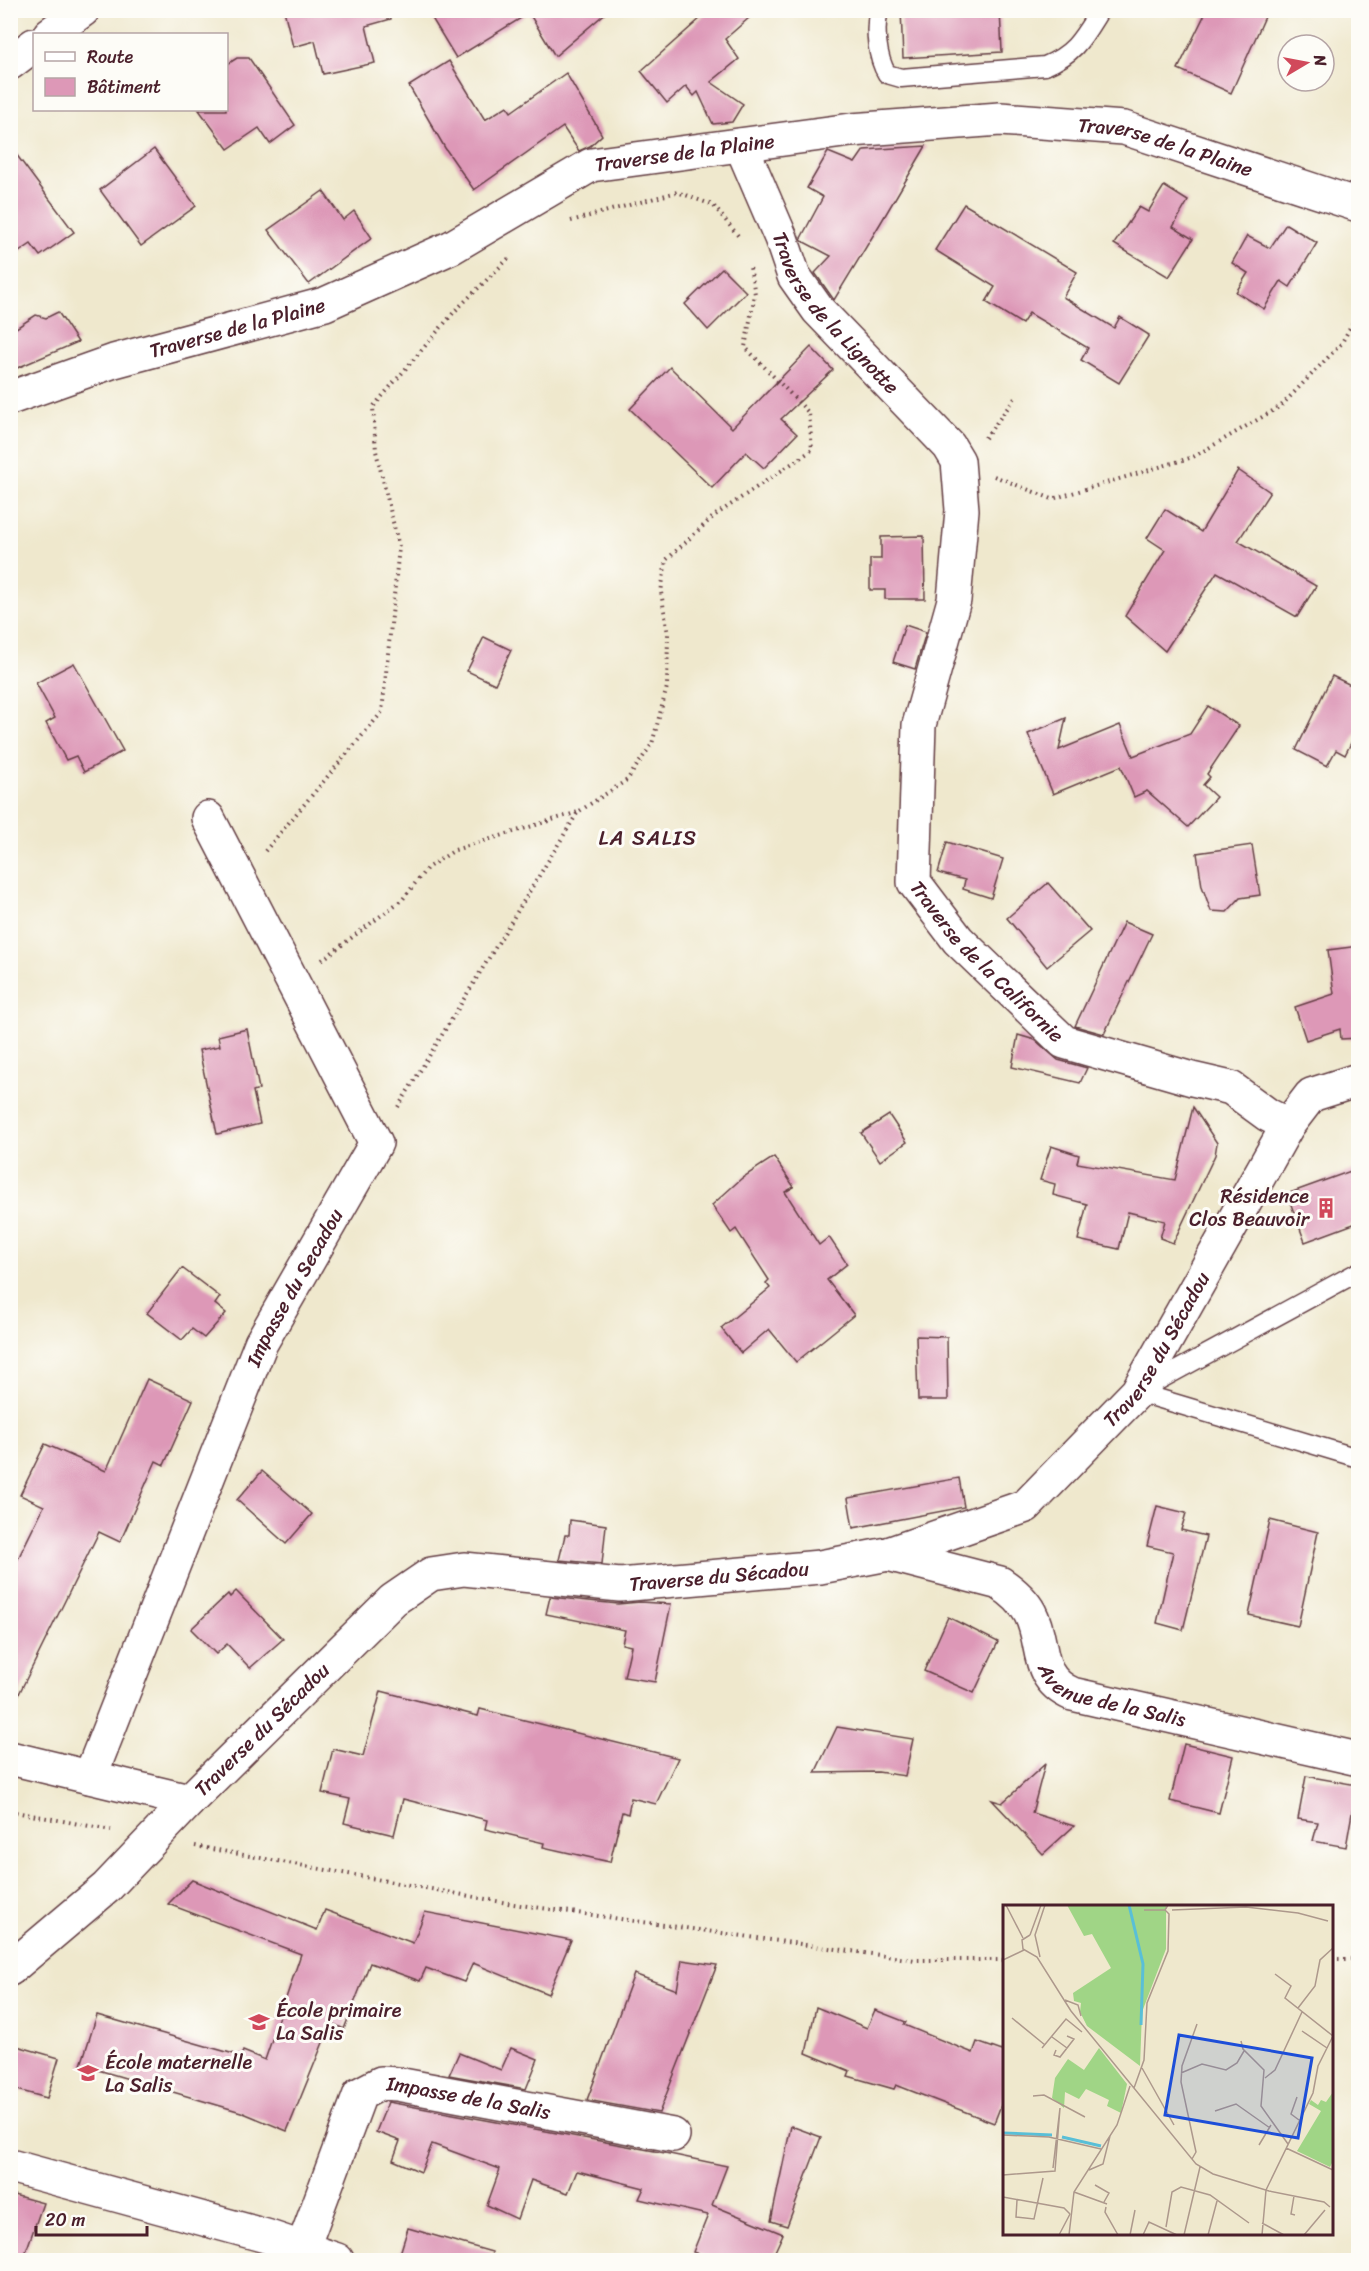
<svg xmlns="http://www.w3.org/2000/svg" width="1369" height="2271" viewBox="0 0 1369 2271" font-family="Sriracha,sans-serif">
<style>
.building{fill:#dd98b7}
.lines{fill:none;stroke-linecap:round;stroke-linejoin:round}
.lane-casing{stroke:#633d43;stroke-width:21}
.street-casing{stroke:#633d43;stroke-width:36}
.secondary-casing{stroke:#633d43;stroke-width:36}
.path{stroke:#633d43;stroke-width:4;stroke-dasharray:1.5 4.5;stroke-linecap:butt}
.lane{stroke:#fff;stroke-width:18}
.street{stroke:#fff;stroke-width:33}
.secondary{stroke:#fff;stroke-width:33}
.labels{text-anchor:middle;stroke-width:6;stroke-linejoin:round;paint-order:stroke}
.street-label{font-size:20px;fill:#4a1f2b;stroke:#fdfcf7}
.poi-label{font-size:20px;fill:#4a1f2b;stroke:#fdfcf7;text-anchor:start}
.neighbourhood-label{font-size:21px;letter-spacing:1.5px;fill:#4a1f2b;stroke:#fdfcf7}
.inset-river{fill:none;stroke:#59bfd7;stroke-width:3}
.inset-road{fill:none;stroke:#ad988c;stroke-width:1.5}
.view{fill:#1d4ed8;fill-opacity:0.15;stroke:#1d4ed8;stroke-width:3}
.inset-edge{fill:none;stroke:#4a1f2b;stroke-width:3}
</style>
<rect width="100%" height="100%" fill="#fdfcf7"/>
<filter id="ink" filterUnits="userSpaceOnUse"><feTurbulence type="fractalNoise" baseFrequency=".0167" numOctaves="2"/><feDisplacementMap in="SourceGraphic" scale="12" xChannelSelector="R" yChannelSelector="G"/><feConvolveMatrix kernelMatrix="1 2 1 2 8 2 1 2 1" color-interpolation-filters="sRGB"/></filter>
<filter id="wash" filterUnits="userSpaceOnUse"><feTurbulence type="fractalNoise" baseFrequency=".008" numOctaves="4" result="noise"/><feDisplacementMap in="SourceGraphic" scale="24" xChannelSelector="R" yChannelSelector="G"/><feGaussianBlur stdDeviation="1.35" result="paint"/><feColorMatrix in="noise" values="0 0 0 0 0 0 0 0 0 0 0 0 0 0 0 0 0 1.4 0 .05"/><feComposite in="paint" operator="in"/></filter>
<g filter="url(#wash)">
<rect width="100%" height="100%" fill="#efe8cd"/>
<g id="blocks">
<g class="building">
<path d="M284,10H390L391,19L366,26L375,63L323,74L315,41L293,47Z"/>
<path d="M427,10H609L555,56L529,13L456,58Z"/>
<path d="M710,10H758L725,39L739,59L711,82L743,104L732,122L713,124L698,92L694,96L686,86L667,103L641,71Z"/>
<path d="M901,10H1000L1002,52L903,58Z"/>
<path d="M1207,10H1268L1231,93L1178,69Z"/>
<path d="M237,58H249L295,125L270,144L259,128L228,149L199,110H226V65Z"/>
<path d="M449,61L485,120L507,106L511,112L566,73L602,135L590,146L579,151L563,127L474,190L445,148L409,86Z"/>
<path d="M10,146L74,232L40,256L31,244L10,258Z"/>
<path d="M926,146L880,224L834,300L815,273L831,256L802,241L801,238L823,197L807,188L828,152L855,163L864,150Z"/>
<path d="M154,149L196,206L141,246L100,190Z"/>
<path d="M1164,186L1188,201L1173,227L1193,239L1169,277L1114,244L1139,207L1148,212Z"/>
<path d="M323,191L343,220L354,211L372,238L309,284L268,230Z"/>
<path d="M964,204L1077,272L1063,297L1114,328L1120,317L1149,335L1119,383L1081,360L1088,348L1029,313L1022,324L986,302L995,287L935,250Z"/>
<path d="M1286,224L1317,243L1290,287L1281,281L1264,309L1236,292L1248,273L1232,263L1247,236L1270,248Z"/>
<path d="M722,268L746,292L708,330L685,304Z"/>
<path d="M58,312L78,342L10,371V332L36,315L46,318Z"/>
<path d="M811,347L833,370L781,419L797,434L764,468L746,452L712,488L630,409L670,367L732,428Z"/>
<path d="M1238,470L1270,492L1238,541L1316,586L1297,617L1217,572L1165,651L1125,616L1165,550L1147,538L1165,509L1201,532Z"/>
<path d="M924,536L925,599H885V590H870V559H881V537Z"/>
<path d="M905,625L926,632L915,669L893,662Z"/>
<path d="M484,637L511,650L495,684L467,671Z"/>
<path d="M74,663L123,751L84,772L76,756L66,760L46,723L55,718L36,683Z"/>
<path d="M1332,676L1359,689V727L1345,755L1336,750L1327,766L1296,750Z"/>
<path d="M1208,706L1239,726L1207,774L1210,777L1203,785L1216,797L1188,827L1147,791L1134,797L1121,766L1053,794L1028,734L1066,718L1059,750L1120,725L1133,756L1190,734Z"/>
<path d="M947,842L1003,859L991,898L963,889L965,880L938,873Z"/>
<path d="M1252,845L1260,895L1240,898L1227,912L1211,911L1202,886L1197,853Z"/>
<path d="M1048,883L1090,931L1047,967L1007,918Z"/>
<path d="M1124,922L1152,934L1104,1034L1075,1026Z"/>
<path d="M1359,946V1038L1341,1039L1340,1029L1306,1040L1295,1007L1334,994L1328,950Z"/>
<path d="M247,1029L259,1089L253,1091L260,1124L217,1134L199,1050L220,1046L218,1036Z"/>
<path d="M1018,1035L1035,1040L1058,1060L1087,1068L1080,1083L1012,1067Z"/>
<path d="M1193,1107L1217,1143L1215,1155L1203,1180L1173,1243L1160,1238L1165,1221L1128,1212L1119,1249L1078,1240L1087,1204L1053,1195L1055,1184L1040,1180L1051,1146L1079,1155L1077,1163L1175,1180Z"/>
<path d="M889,1115L907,1142L880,1161L861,1133Z"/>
<path d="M774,1157L794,1187L785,1192L819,1245L829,1237L847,1264L827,1280L854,1315L796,1362L769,1329L741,1353L721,1328L770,1288L766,1283L769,1280L736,1229L731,1233L712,1205L742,1178Z"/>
<path d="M1359,1168V1222L1305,1242L1287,1194Z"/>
<path d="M182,1268L220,1297L215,1304L226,1313L204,1338L192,1329L182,1340L147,1313Z"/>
<path d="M916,1336L947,1337L948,1400H918Z"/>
<path d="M147,1379L193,1400L164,1465L156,1461L120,1542L99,1532L10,1712V1575L44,1506L20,1495L45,1444L106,1471Z"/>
<path d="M262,1471L312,1514L286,1544L237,1500Z"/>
<path d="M959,1478L964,1507L853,1528L848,1498Z"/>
<path d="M1157,1506L1186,1513L1181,1530L1206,1536L1183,1630L1157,1623L1173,1552L1147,1546Z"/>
<path d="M570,1520L606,1525L602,1564L559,1560L565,1535H569Z"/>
<path d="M1270,1520L1318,1532L1298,1626L1249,1615Z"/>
<path d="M236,1591L283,1639L250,1668L227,1644L216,1654L191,1629L228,1594L230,1597Z"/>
<path d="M550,1597L618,1604L640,1602L671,1604L655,1682L624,1677L631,1646L622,1644L625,1630L546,1614Z"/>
<path d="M948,1617L998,1642L974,1693L924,1671Z"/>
<path d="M381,1691L478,1716L480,1709L678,1758L656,1804L631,1798L628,1814L622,1812L610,1862L543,1847L544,1843L485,1829L487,1820L403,1799L394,1835L344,1823L350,1799L322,1793L333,1749L363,1756Z"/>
<path d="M837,1727L913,1739L905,1776L878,1772L815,1773Z"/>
<path d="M1184,1744L1233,1756L1219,1813L1170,1801Z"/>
<path d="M1045,1764L1032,1813L1074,1826L1043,1854L992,1800L1002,1803Z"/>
<path d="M1306,1776L1357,1785L1346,1847L1313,1841L1318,1822L1298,1819Z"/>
<path d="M192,1880L317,1930L325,1910L413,1943L425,1912L571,1940L548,1994L473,1963L464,1982L426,1968L420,1981L370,1963L344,2029L331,2023L287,2131L241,2112L81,2065L97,2015L241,2056L243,2051L265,2060L301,1954L168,1904Z"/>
<path d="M682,1960L717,1965L659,2113L587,2100L634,1974L677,1990Z"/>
<path d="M816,2007L867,2028L875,2010L906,2022L904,2025L973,2053L977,2042L1005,2052V2095L994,2123L896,2085L894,2089L848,2076L850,2071L806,2053Z"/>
<path d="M10,2044L59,2058L47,2098L10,2088Z"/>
<path d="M511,2048L538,2059L526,2089L449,2075L459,2053L501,2070Z"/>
<path d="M388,2102L665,2153L727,2166L712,2205L783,2234L771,2260H714L693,2252L708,2215L639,2199L644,2188L577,2171L568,2193L531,2180L517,2219L487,2205L500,2169L432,2144L421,2172L393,2160L400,2141L376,2132Z"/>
<path d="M791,2126L821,2137L787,2226L771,2221Z"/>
<path d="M10,2194L43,2203L23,2260H10Z"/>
<path d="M408,2228L492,2252L491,2260H398Z"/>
</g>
</g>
</g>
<g filter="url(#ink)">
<use href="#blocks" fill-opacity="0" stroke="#633d43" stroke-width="1.5"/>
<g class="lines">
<g class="lane-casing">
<g id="lane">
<path d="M879,10C874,29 877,58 887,74L901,78L1045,66C1076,53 1083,37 1100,10"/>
<path d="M1358,1272L1137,1392L1358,1458"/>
</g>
</g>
<g class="street-casing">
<g id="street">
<path d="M50,34L83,10"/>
<path d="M10,63L34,45"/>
<path id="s1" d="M741,145L781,238L794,276L818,310L949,446L958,461L962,510L954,600L919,725L914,882L958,940L1064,1042L1192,1079L1231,1088L1268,1115L1288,1125"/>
<path id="s2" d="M10,398L114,361L325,304L452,247L591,165L851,130L1000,119L1124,128L1358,205"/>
<path id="s3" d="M888,1554L1000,1583C1012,1591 1023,1600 1030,1613C1046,1643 1033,1677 1072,1694L1358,1759"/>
<path d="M10,1758L189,1801"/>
<path id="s4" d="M90,1777L261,1343L376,1143L208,818"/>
<path id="s5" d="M10,1969L107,1887L189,1801L393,1600L431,1574L464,1569L620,1585L820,1567L888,1554L1026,1506L1137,1392L1288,1125L1311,1095L1358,1080"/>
<path id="s6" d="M302,2250L360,2094L381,2083L397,2084L673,2135"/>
</g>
</g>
<g class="secondary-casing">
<path id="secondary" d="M10,2166L266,2236L337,2260"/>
</g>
<g class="path">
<path d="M571,221L677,192L713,205L740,238"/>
<path d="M985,438L1015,398"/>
<path d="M994,476L1052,499L1193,457L1281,406L1341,344L1358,314"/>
<path d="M265,851L382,712L399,547L376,451L373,407L455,311L511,256"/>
<path d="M322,960L403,899L427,868L455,850L578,812"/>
<path d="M398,1107L578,812L627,780L652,744L667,687L668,634L661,592L666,560L714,516L812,450L809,413L745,347L755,294L750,267"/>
<path d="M10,1811L111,1830"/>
<path d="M195,1846L513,1904L915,1960H1004"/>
<path d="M1332,1959H1358"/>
</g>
<use href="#lane" class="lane"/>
<use href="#street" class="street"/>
<use href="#secondary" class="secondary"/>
</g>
</g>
<defs>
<g id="building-bare" transform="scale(1.62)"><path d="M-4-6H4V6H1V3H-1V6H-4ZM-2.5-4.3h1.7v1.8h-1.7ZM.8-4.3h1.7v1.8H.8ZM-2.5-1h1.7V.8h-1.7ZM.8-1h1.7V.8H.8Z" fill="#d1495b" stroke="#fdfcf7" stroke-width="2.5" paint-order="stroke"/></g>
<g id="school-bare" transform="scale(1.62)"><path d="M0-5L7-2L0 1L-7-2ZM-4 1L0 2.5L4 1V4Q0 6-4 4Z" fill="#d1495b" stroke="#fdfcf7" stroke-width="2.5" paint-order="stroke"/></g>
</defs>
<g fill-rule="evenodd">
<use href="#building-bare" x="1326" y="1208"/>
<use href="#school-bare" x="259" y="2022"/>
<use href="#school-bare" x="88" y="2073"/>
</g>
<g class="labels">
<g class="street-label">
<text dy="7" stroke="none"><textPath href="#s2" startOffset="1210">Traverse de la Plaine</textPath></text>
<text dy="7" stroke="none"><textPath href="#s2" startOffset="724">Traverse de la Plaine</textPath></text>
<text dy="7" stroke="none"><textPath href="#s1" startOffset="195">Traverse de la Lignotte</textPath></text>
<text dy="7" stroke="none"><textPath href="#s2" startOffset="238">Traverse de la Plaine</textPath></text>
<text dy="7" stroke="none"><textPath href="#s1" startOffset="924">Traverse de la Californie</textPath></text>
<text dy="7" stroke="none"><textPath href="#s4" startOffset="531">Impasse du Secadou</textPath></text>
<text dy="7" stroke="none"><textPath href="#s5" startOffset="1390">Traverse du Sécadou</textPath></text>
<text dy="7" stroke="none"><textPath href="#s5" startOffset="868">Traverse du Sécadou</textPath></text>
<text dy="7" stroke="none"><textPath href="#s3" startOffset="291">Avenue de la Salis</textPath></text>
<text dy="7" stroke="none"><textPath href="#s5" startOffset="348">Traverse du Sécadou</textPath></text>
<text dy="7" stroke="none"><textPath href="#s6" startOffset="279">Impasse de la Salis</textPath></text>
</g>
<g class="poi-label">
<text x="1309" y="1203" text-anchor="end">Résidence<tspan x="1309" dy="23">Clos Beauvoir</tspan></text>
<text x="276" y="2017">École primaire<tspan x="276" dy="23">La Salis</tspan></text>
<text x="105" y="2069">École maternelle<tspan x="105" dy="23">La Salis</tspan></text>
</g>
<g class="neighbourhood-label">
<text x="648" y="845">LA SALIS</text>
</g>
</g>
<g transform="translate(1003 1905)">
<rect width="330" height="330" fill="#efe8cd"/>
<path d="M64,0H163V44L139,107L137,161L84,121L77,107L78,98L71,96L70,88L108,63L89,29L81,31ZM96,143L124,179L118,208L104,201L106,195L83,184L76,194L62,187L61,203L49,193L52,173L65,154L81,165ZM330,187V256L327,262L294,246L318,206L306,199L308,195L315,200L318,195L323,197Z" fill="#a0d586"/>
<path class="inset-river" d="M126,0L140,59L138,120M0,228L49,230M59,232L98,241"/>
<path class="inset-road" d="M3,0L20,33M141,5H162M169,5L243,2L295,8L325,16M27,30L19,35L20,44L34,52L68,106L193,259L210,269L266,286L321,297L327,302M27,30L38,0M37,52L32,30L42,0M0,55L21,45M272,69L288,81L282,93L330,131M62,95L75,100L78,111M295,103L312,81L317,55L330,43M9,113L42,140M299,126L324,143M49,132L64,143M238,136L240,144L261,165L258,201L285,239M39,143L63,114L79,127M53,145L51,150L57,152L71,134L64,131M139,163L171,220M178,168L199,159L223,165L234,158L241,146M262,173L272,165L299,107M131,183L141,155L144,98L165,46L166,9L162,5L165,0M30,191L41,190L82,212M294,192L288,209L296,215M212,206L233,199L267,223M0,230L46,232L98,244M256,240L268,220M283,243L330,265M189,254L193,247L178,177L179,161L194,119M50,263L57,203M86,265L100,259L107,231M0,270L52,266L57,203M92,280L106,288L101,297M263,285L310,188L315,161L330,131M71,287L104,299M291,291L288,309L292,310M0,292L61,303L67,309M14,295L13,312L31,314L40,273M103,302L102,307L115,330M259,318L281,330M163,322L169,287L178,282L207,290L246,318M56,330L67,309M66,330L71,287L114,220L127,181M127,330L132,305M140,330L146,317L174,330M181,330L197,262M205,330L214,296M259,330L263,285M301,330L322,305"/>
<path class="view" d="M176,130L309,153L295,233L162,210Z"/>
<rect width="330" height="330" class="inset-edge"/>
</g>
<rect width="1369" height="2271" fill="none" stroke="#fdfcf7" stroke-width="36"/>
<rect x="33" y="33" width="195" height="78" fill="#fdfcf7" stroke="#b5a4a5" stroke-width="1.5"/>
<rect x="45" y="52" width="30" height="9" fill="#ffffff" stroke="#b5a4a5" stroke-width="1.5"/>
<text x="87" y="63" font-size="18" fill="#4a1f2b">Route</text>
<rect x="45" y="78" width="30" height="18" fill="#dd98b7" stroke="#b5a4a5" stroke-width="1.5"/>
<text x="87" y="93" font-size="18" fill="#4a1f2b">Bâtiment</text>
<g transform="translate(1306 63) rotate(80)"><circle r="28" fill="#fdfcf7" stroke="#b5a4a5" stroke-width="1.5"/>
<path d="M0-4.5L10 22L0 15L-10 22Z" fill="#d1495b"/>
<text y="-9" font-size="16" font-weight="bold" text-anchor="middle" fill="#4a1f2b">N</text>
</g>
<path d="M36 2226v9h111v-9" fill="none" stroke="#4a1f2b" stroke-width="3"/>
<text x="45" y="2226" font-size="18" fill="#4a1f2b" stroke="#fdfcf7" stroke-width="4.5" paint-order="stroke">20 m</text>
</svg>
